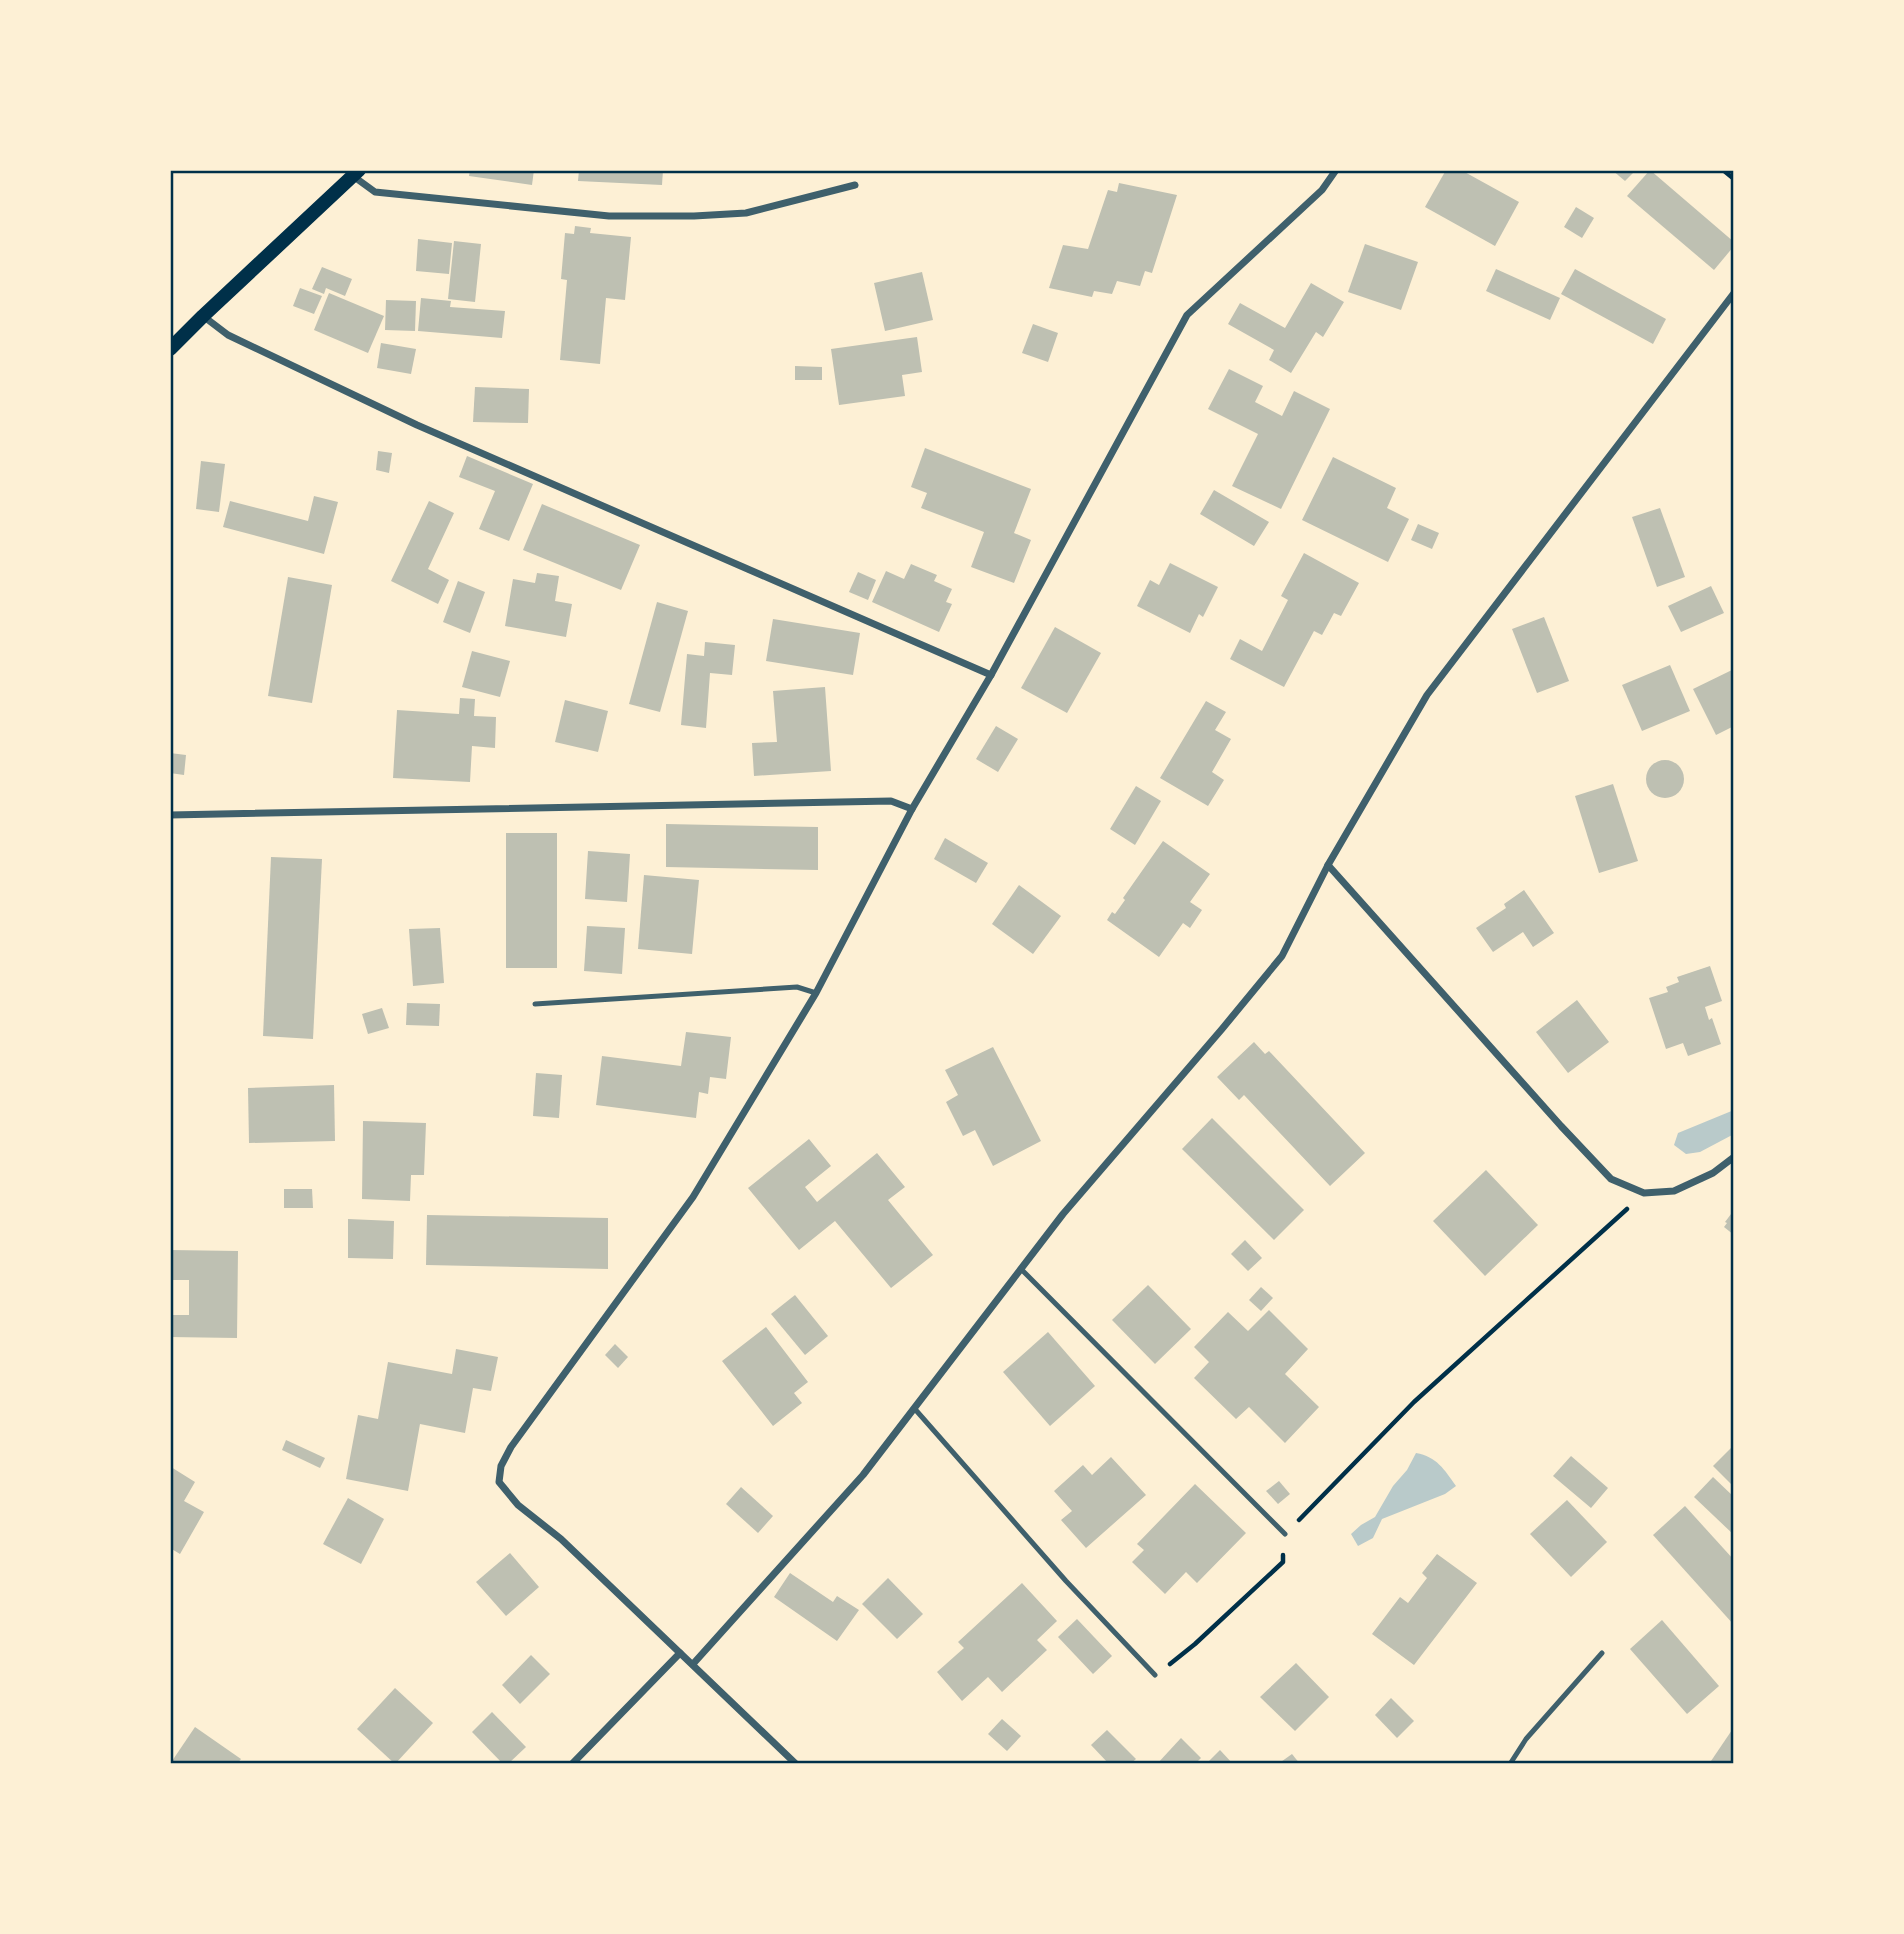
<svg xmlns="http://www.w3.org/2000/svg" width="1904" height="1934" viewBox="0 0 1904 1934" font-family="Helvetica,sans-serif">
<style>
.green{fill:#b9caca}
.building{fill:#bec0b2}
.lines{fill:none;stroke-linecap:round;stroke-linejoin:round}
.path{stroke:#003049;stroke-width:4.5}
.service{stroke:#3f606c;stroke-width:5}
.minor{stroke:#3f606c;stroke-width:7}
.secondary{stroke:#003049;stroke-width:14}
.neatline{fill:none;stroke:#003049;stroke-width:2.5}
</style>
<rect width="100%" height="100%" fill="#fdf0d5"/>
<g class="green">
<path d="M1734,1110V1134L1700,1152L1686,1154L1674,1145L1678,1133Z"/>
<path d="M1416,1453C1437,1457 1444,1469 1456,1486L1445,1494L1382,1519L1373,1538L1358,1546L1351,1534L1361,1525L1375,1517L1393,1486L1407,1470Z"/>
</g>
<g class="building">
<path d="M470,170H534L532,185L469,176Z"/>
<path d="M579,170H663L662,185L578,181Z"/>
<path d="M1446,170H1461L1519,202L1495,246L1425,207Z"/>
<path d="M1612,170H1636L1625,181Z"/>
<path d="M1650,170L1734,242V246L1714,270L1627,196Z"/>
<path d="M1119,183L1177,195L1152,273L1145,271L1140,286L1117,281L1112,294L1094,291L1092,297L1049,288L1063,245L1088,249L1108,190L1117,192Z"/>
<path d="M1576,207L1594,218L1582,238L1564,227Z"/>
<path d="M575,226L591,228L590,233L631,237L625,300L606,298L600,364L560,360L567,280L561,279L565,233L574,234Z"/>
<path d="M418,239L452,243L449,274L416,271Z"/>
<path d="M454,241L481,244L475,302L448,299Z"/>
<path d="M1365,244L1418,262L1401,310L1348,292Z"/>
<path d="M322,267L352,279L345,296L326,288L324,294L312,289Z"/>
<path d="M1496,269L1560,298L1550,320L1486,291Z"/>
<path d="M1575,269L1666,319L1653,344L1561,294Z"/>
<path d="M922,272L933,320L885,331L874,283Z"/>
<path d="M1311,283L1344,302L1323,337L1316,332L1291,373L1269,360L1274,350L1228,324L1240,303L1285,328Z"/>
<path d="M300,288L322,296L314,314L293,306Z"/>
<path d="M329,293L384,316L368,353L314,330Z"/>
<path d="M421,298L451,301L450,307L505,311L502,338L418,331Z"/>
<path d="M386,300L416,301L415,331L385,330Z"/>
<path d="M1033,324L1058,333L1048,362L1022,353Z"/>
<path d="M917,337L922,372L902,375L905,396L839,405L831,349Z"/>
<path d="M381,343L416,349L411,374L377,368Z"/>
<path d="M795,366L822,367V380H795Z"/>
<path d="M1229,369L1263,386L1255,402L1282,416L1294,391L1330,409L1281,509L1232,486L1258,434L1208,409Z"/>
<path d="M475,387L529,389L528,423L473,422Z"/>
<path d="M925,448L1031,489L1014,533L1031,540L1014,583L971,567L984,532L921,508L927,493L911,487Z"/>
<path d="M378,451L392,453L389,473L376,470Z"/>
<path d="M467,456L533,484L509,541L479,529L495,491L459,477Z"/>
<path d="M1333,457L1396,488L1387,508L1409,519L1388,562L1302,520Z"/>
<path d="M201,461L225,464L219,512L196,509Z"/>
<path d="M1214,490L1269,522L1254,546L1200,514Z"/>
<path d="M314,496L338,502L324,554L223,527L230,501L308,521Z"/>
<path d="M429,501L454,513L428,569L449,580L438,604L391,581Z"/>
<path d="M542,504L640,545L621,590L523,550Z"/>
<path d="M1660,508L1685,577L1657,587L1632,517Z"/>
<path d="M1418,524L1439,533L1432,549L1411,540Z"/>
<path d="M1304,553L1359,583L1341,616L1334,613L1322,635L1314,631L1284,687L1230,659L1240,639L1262,651L1288,600L1281,596Z"/>
<path d="M1170,563L1218,587L1203,617L1199,614L1190,633L1137,606L1150,580L1159,585Z"/>
<path d="M911,564L937,575L934,581L952,589L946,602L952,604L939,632L872,602L886,571L904,579Z"/>
<path d="M858,572L876,580L868,600L849,592Z"/>
<path d="M537,573L559,576L555,601L572,604L566,637L505,626L513,579L535,583Z"/>
<path d="M288,577L332,585L312,703L268,696Z"/>
<path d="M458,581L485,592L470,633L443,622Z"/>
<path d="M1711,586L1724,613L1681,632L1668,606Z"/>
<path d="M657,602L688,611L660,712L629,704Z"/>
<path d="M1544,617L1569,681L1537,693L1512,629Z"/>
<path d="M773,619L860,633L853,675L766,661Z"/>
<path d="M1055,627L1101,653L1067,713L1021,688Z"/>
<path d="M705,642L735,645L732,675L710,673L706,728L681,725L687,654L704,656Z"/>
<path d="M472,651L510,661L500,697L462,687Z"/>
<path d="M1670,665L1690,711L1642,731L1622,685Z"/>
<path d="M1734,669V726L1716,735L1693,689Z"/>
<path d="M825,687L831,771L754,776L752,743L777,742L773,691Z"/>
<path d="M460,698L475,699L474,716L496,717L495,748L472,746L470,782L393,778L397,710L459,714Z"/>
<path d="M565,700L608,711L598,752L555,742Z"/>
<path d="M1206,701L1226,712L1215,730L1231,739L1212,772L1224,780L1208,806L1160,778Z"/>
<path d="M996,726L1018,739L998,772L976,759Z"/>
<path d="M170,753L186,755L184,775L170,773Z"/>
<circle cx="1665" cy="779" r="19"/>
<path d="M1613,784L1638,861L1599,873L1575,796Z"/>
<path d="M1136,786L1161,801L1135,845L1110,829Z"/>
<path d="M666,824L818,827V870L666,867Z"/>
<rect x="506" y="833" width="51" height="135"/>
<path d="M945,838L988,863L976,883L934,859Z"/>
<path d="M1163,841L1210,874L1190,902L1202,910L1190,928L1183,923L1159,957L1107,920L1112,912L1115,914L1125,900L1123,898Z"/>
<path d="M588,851L630,854L627,902L585,899Z"/>
<path d="M271,857L322,859L313,1039L263,1036Z"/>
<path d="M644,875L699,880L692,954L638,949Z"/>
<path d="M1019,885L1061,916L1033,954L992,924Z"/>
<path d="M1524,890L1554,933L1533,947L1523,932L1493,952L1476,928L1506,908L1504,904Z"/>
<path d="M587,926L625,928L622,974L584,971Z"/>
<path d="M440,928L444,983L413,986L409,929Z"/>
<path d="M1710,966L1722,1001L1705,1007L1709,1020L1712,1018L1721,1044L1688,1056L1683,1043L1666,1049L1649,998L1668,992L1666,987L1679,982L1677,977Z"/>
<path d="M1577,1000L1609,1042L1568,1073L1536,1032Z"/>
<path d="M407,1003L440,1004L439,1026L406,1025Z"/>
<path d="M382,1008L389,1028L368,1034L362,1014Z"/>
<path d="M686,1032L731,1037L726,1079L710,1077L708,1094L699,1092L696,1118L596,1105L602,1056L681,1066Z"/>
<path d="M1254,1042L1265,1054L1269,1051L1365,1153L1330,1186L1244,1095L1239,1100L1217,1077Z"/>
<path d="M993,1047L1041,1141L993,1166L975,1130L963,1136L946,1102L958,1095L945,1070Z"/>
<path d="M536,1073L562,1075L559,1118L533,1116Z"/>
<path d="M334,1085L335,1141L249,1143L248,1088Z"/>
<path d="M1212,1118L1304,1210L1274,1240L1182,1149Z"/>
<path d="M363,1121L426,1123L424,1175H411L410,1201L362,1199Z"/>
<path d="M809,1139L831,1166L805,1187L817,1202L877,1153L905,1187L888,1200L933,1255L891,1288L835,1221L799,1250L748,1188Z"/>
<path d="M1486,1170L1538,1225L1485,1276L1433,1221Z"/>
<path d="M284,1189H312L313,1208H284Z"/>
<path d="M1734,1210V1235L1724,1227L1727,1223L1725,1222Z"/>
<path d="M427,1215L608,1218V1269L426,1265Z"/>
<path d="M348,1219L394,1221L393,1259L348,1258Z"/>
<path d="M1245,1240L1262,1258L1248,1271L1231,1254Z"/>
<path d="M170,1250L238,1251L237,1338L170,1337V1315H189V1280H170Z"/>
<path d="M1148,1285L1191,1329L1155,1364L1112,1320Z"/>
<path d="M1261,1287L1273,1298L1261,1311L1249,1300Z"/>
<path d="M795,1295L828,1336L805,1355L771,1314Z"/>
<path d="M1269,1310L1308,1349L1285,1374L1319,1407L1285,1443L1249,1407L1236,1419L1194,1378L1209,1362L1194,1347L1228,1312L1248,1331Z"/>
<path d="M766,1327L808,1382L794,1393L802,1403L773,1426L722,1361Z"/>
<path d="M1048,1332L1095,1386L1050,1426L1003,1372Z"/>
<path d="M615,1344L628,1357L618,1368L605,1355Z"/>
<path d="M456,1349L498,1357L491,1391L473,1388L465,1433L420,1424L408,1491L346,1479L358,1415L378,1419L388,1362L452,1374Z"/>
<path d="M286,1440L325,1458L320,1468L282,1450Z"/>
<path d="M1734,1445V1487L1713,1466Z"/>
<path d="M1571,1456L1608,1488L1591,1508L1553,1476Z"/>
<path d="M1111,1457L1146,1495L1086,1548L1061,1520L1072,1511L1054,1491L1083,1465L1092,1475Z"/>
<path d="M171,1467L195,1482L184,1501L204,1512L180,1554L170,1548Z"/>
<path d="M1713,1477L1734,1497V1535L1694,1497Z"/>
<path d="M1279,1481L1290,1494L1278,1504L1266,1491Z"/>
<path d="M1195,1484L1246,1533L1197,1583L1186,1572L1165,1594L1132,1562L1144,1550L1137,1544Z"/>
<path d="M741,1487L773,1516L758,1533L726,1504Z"/>
<path d="M348,1498L384,1519L361,1564L323,1544Z"/>
<path d="M1567,1500L1607,1542L1571,1577L1530,1534Z"/>
<path d="M1685,1506L1734,1560V1625L1653,1535Z"/>
<path d="M510,1553L539,1587L506,1616L476,1582Z"/>
<path d="M1437,1554L1477,1583L1414,1665L1372,1634L1400,1597L1408,1603L1427,1578L1422,1573Z"/>
<path d="M790,1573L833,1602L837,1596L859,1610L837,1641L774,1597Z"/>
<path d="M888,1578L923,1614L897,1639L862,1604Z"/>
<path d="M1022,1583L1057,1621L1037,1640L1047,1650L1002,1692L988,1677L962,1701L937,1672L964,1648L958,1642Z"/>
<path d="M1077,1619L1112,1656L1093,1674L1058,1637Z"/>
<path d="M1662,1620L1719,1686L1687,1714L1630,1649Z"/>
<path d="M531,1655L550,1674L520,1704L502,1685Z"/>
<path d="M1296,1663L1329,1697L1295,1731L1260,1697Z"/>
<path d="M395,1688L433,1723L395,1764L357,1729Z"/>
<path d="M1391,1698L1414,1721L1397,1738L1375,1715Z"/>
<path d="M492,1712L526,1747L508,1764H503L472,1732Z"/>
<path d="M1002,1719L1021,1736L1007,1751L988,1734Z"/>
<path d="M195,1727L241,1759L237,1764H170Z"/>
<path d="M1734,1727V1764H1709Z"/>
<path d="M1107,1730L1136,1759L1130,1764H1109L1091,1745Z"/>
<path d="M1181,1738L1201,1758L1195,1764H1157Z"/>
<path d="M1220,1750L1233,1764H1206Z"/>
<path d="M1292,1754L1300,1764H1278Z"/>
</g>
<g class="lines">
<g class="path">
<path d="M1723,170L1734,179"/>
<path d="M1299,1520L1414,1402L1627,1209"/>
<path d="M1170,1664L1195,1644L1283,1562V1555"/>
</g>
<g class="service">
<path d="M535,1004L797,987L816,993"/>
<path d="M1021,1269L1285,1534"/>
<path d="M914,1408L1066,1581L1155,1675"/>
<path d="M1510,1764L1526,1739L1602,1653"/>
</g>
<g class="minor">
<path d="M353,176L375,192L609,216H694L746,213L855,185"/>
<path d="M203,316L228,335L417,425L991,675"/>
<path d="M170,815L891,801L912,809"/>
<path d="M1328,865L1561,1126L1611,1179L1644,1193L1674,1191L1713,1173L1734,1157"/>
<path d="M693,1664L863,1475L1063,1214L1222,1029L1282,956L1328,865L1427,695L1734,293"/>
<path d="M572,1764L680,1653"/>
<path d="M796,1764L561,1539L518,1505L499,1482L501,1466L511,1447L693,1197L816,993L912,809L991,675L1187,315L1322,190L1336,170"/>
</g>
<path class="secondary" d="M170,349L203,316L359,170"/>
</g>
<rect width="1904" height="1934" fill="none" stroke="#fdf0d5" stroke-width="343"/>
<rect x="172" y="172" width="1560" height="1590" class="neatline"/>
</svg>
